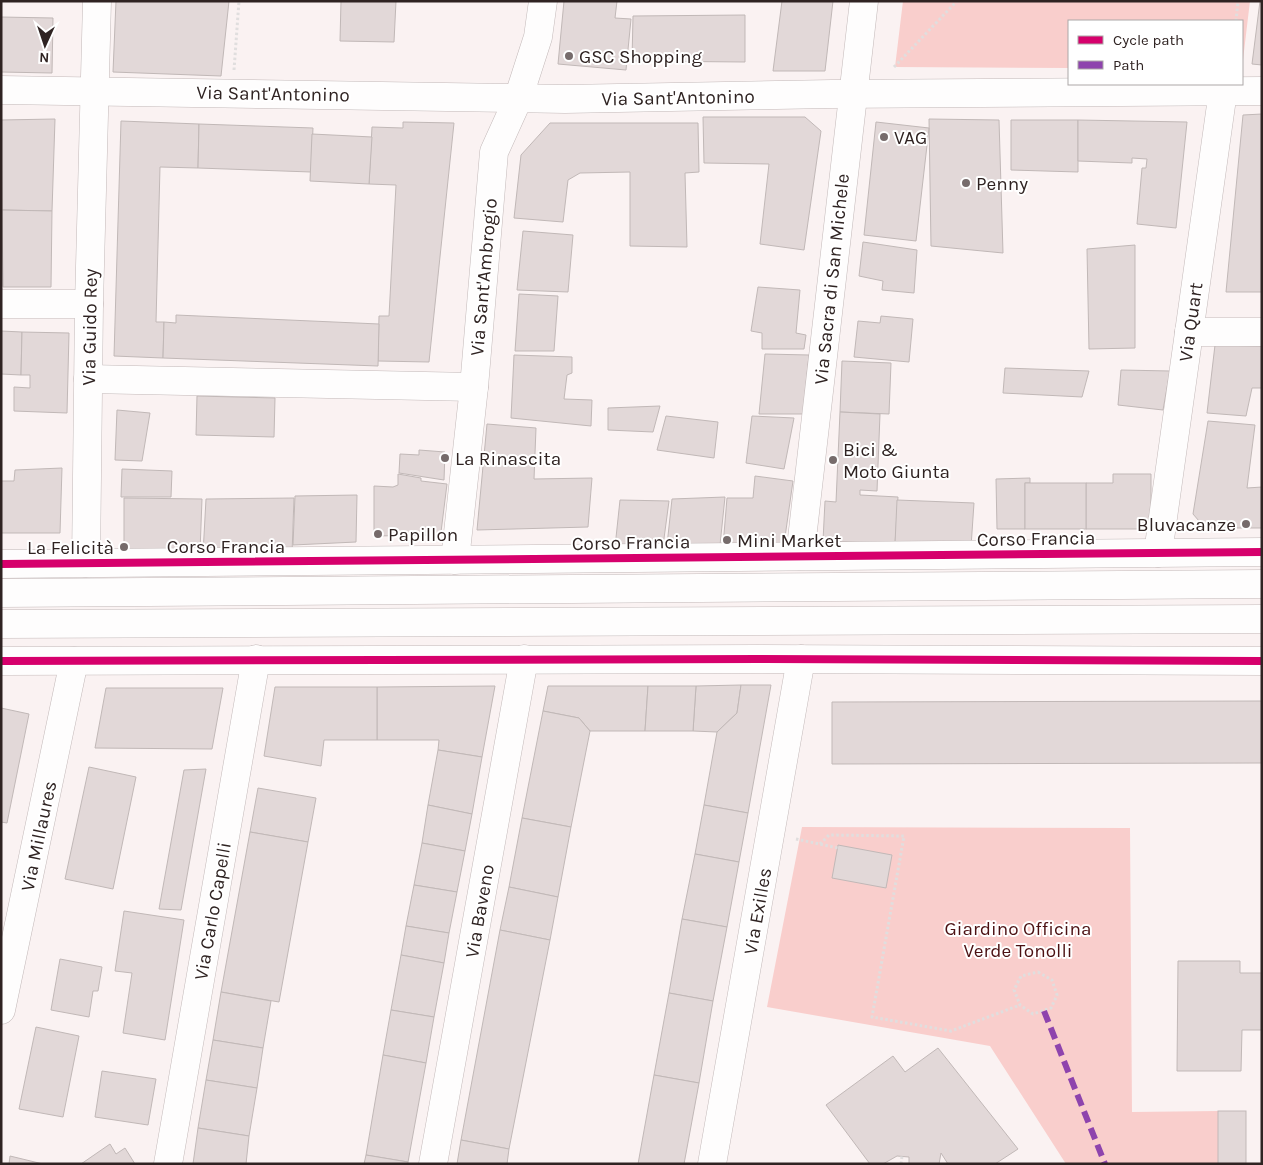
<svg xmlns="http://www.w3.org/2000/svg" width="1263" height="1165" viewBox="0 0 1263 1165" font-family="Karla,sans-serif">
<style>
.green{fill:#f9cecc}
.building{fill:#e2d8d8;stroke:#c1b8b7}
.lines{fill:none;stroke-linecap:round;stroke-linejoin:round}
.minor-casing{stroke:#c3b9b9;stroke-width:29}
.major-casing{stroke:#c3b9b9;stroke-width:29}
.path{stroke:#e0dede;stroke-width:3;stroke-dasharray:2.5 2.5;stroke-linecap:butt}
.minor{stroke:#fefdfd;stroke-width:28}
.major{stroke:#fefdfd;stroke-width:28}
.quiet{stroke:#8e44ad;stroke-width:6;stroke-dasharray:12 6;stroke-linecap:butt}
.cycleway-casing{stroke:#fff;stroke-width:11}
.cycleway{stroke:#d6006c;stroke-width:8}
.poi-dot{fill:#766b6b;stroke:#fff;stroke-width:2}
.labels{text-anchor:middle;stroke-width:4;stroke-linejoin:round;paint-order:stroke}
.poi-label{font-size:19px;fill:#2f2322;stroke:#fff;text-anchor:start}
.street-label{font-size:19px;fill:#2f2322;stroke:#fff}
.park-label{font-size:19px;fill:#4c1113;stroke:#fff}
</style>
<rect width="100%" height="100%" fill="#faf2f2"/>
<g class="green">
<path d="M903,1H1250L1242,68V21H1069V68L895,67Z"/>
<path d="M802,827L1130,828L1132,1112L1218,1111V1164H1066L990,1046L767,1007Z"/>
</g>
<g class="building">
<path d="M116,1H229L221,76L113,72Z"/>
<path d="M341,1H396L394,42L340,41Z"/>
<path d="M564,1H617L615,18L631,19L626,70L558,64Z"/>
<path d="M782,1H833L825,71H773Z"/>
<path d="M1260,1H1262V65L1252,64Z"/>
<path d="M745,15V62L632,61L633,16Z"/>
<path d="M1,17L53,18L52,73L1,72Z"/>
<path d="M1262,114V292H1226L1243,115Z"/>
<path d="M703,117H805L821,131L804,250L760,244L769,164L704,163Z"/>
<path d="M55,119L52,211L2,210L1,120Z"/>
<path d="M929,119L999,120L1003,253L931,246Z"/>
<path d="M1011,120H1078V172L1011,170Z"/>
<path d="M1078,120L1187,122L1176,228L1137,224L1142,168H1146L1147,159L1132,158V163L1078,161Z"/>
<path d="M121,121L199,124L198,168L160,167L156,322H164L163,358L114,356Z"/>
<path d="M403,122L454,123L429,362L378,361L379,316H389L396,185L369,184L372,127L403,128Z"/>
<path d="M876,122L929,128L916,241L864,235Z"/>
<path d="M550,123H698L699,172L685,173L687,247L630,246V172L580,173L568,180L563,222L514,218L521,155Z"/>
<path d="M199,124L313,128L311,172L198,168Z"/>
<path d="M312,134L372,137L369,184L310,181Z"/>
<path d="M2,210L52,211L51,287H3Z"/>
<path d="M523,231L573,235L568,292L517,290Z"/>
<path d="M863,242L917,250L914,293L882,290L883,281L859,276Z"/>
<path d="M1135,245V348L1089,349L1087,249Z"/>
<path d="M758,287L800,290L796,333L806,335L804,349H762V333L751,331Z"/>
<path d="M519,294L558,296L554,351H515Z"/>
<path d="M176,315L379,324L378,366L163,358L164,322L176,323Z"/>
<path d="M881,316L913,319L909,362L854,357L858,321L880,323Z"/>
<path d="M1,331L22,332L21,375L1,374Z"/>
<path d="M22,332L69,333L67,413L14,411V387L30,388V375H21Z"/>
<path d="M1215,345L1262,346V388H1252L1246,416L1207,413Z"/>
<path d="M765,354L809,355L803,414H759Z"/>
<path d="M514,355L572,357V373L567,375L564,399L592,400L591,426L511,418Z"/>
<path d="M842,361L891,363L889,414L840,412Z"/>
<path d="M1005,368L1089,371L1082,397L1003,393Z"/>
<path d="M1121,370L1170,371L1163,410L1118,405Z"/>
<path d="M197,396L275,398L274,437L196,435Z"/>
<path d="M660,406L653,432L608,430V408Z"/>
<path d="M117,410L150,413L142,461L115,460Z"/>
<path d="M840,412L880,414L877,491L860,490V495L898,497L895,544L823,541L825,501L836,502Z"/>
<path d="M666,416L718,422L714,458L657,450Z"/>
<path d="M752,416L794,418L784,469L746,463Z"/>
<path d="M1208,421L1255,425L1247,488L1262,487V528H1205L1193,514Z"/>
<path d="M487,424L536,428L534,479L592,478L588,527L477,530Z"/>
<path d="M419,450L445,452L444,480L399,473L400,454L419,455Z"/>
<path d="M62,468L60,533H1V481H14L15,470Z"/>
<path d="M122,469L172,471L171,497H121Z"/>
<path d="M398,474L421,478V481L447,484L441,532L437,535L374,536V486L393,487L398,485Z"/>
<path d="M1113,474H1151V529H1086V483H1113Z"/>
<path d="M755,476L793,481L784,544L723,546L727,498H753Z"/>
<path d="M1030,478V483H1025V529H997L996,479Z"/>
<rect x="1025" y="483" width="61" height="46"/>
<path d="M357,495L356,542L293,545L295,496Z"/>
<path d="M725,497L720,545H667L672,499Z"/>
<path d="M124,498L202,499L200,552H124Z"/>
<path d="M294,498L292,554H203L206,499Z"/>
<path d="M620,500L669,501L663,546L615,547Z"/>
<path d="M897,500L974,503L971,547L895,544Z"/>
<path d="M741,685L737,713L717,732L693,731L696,686Z"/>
<path d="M741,685H771L748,813L704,805L717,732L737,713Z"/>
<path d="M495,686L482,757L438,750L439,740H377V687Z"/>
<path d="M548,686H648L645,731H590L579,718L543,711Z"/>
<path d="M648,686H696L693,731H645Z"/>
<path d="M275,687H377V740H324L321,766L264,756Z"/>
<path d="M106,688H223L212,749L95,748Z"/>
<path d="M1262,701V763L832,764V702Z"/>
<path d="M1,708L29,714L7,823L1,822Z"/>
<path d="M543,711L579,718L590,731L571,827L522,818Z"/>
<path d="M438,750L482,757L472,814L428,805Z"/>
<path d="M89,767L136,777L113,889L65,879Z"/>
<path d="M206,769L181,910L159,909L184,770Z"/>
<path d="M258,788L316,798L308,842L250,832Z"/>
<path d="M428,805L472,814L465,851L422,843Z"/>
<path d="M704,805L748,813L739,862L695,854Z"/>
<path d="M522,818L571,827L558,897L509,887Z"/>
<path d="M250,832L308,842L279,1002L221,992Z"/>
<path d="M422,843L465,851L457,892L414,885Z"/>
<path d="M838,845L892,855L886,888L832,878Z"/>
<path d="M695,854L739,862L727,927L682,919Z"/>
<path d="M414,885L457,892L449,933L406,926Z"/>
<path d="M509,887L558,897L550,940L500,930Z"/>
<path d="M124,911L184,920L165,1040L123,1033L132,973L115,971Z"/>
<path d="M682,919L727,927L713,1001L669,993Z"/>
<path d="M406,926L449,933L444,963L401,955Z"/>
<path d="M500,930L550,940L509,1149L461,1140Z"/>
<path d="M401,955L444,963L434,1017L391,1010Z"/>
<path d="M60,959L102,967L98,991H93L89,1017L51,1010Z"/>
<path d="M1178,961H1240V973H1262V1030H1242L1241,1071H1177Z"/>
<path d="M221,992L271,1001L263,1048L213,1040Z"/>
<path d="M669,993L713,1001L699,1083L654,1075Z"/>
<path d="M391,1010L434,1017L426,1063L383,1055Z"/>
<path d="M36,1027L79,1036L63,1117L19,1109Z"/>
<path d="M213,1040L263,1048L257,1088L206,1080Z"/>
<path d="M938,1048L1018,1149L995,1164H948L941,1153L939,1164H909V1157L897,1156L883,1164H870L826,1105L893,1056L905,1072Z"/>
<path d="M383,1055L426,1063L408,1162L366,1155Z"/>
<path d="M102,1071L156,1079L148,1125L95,1117Z"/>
<path d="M654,1075L699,1083L684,1164H638Z"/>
<path d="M206,1080L257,1088L249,1136L198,1128Z"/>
<rect x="1218" y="1111" width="28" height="53"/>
<path d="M198,1128L249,1136L246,1164H193Z"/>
<path d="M461,1140L509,1149L507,1164H457Z"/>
<path d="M110,1144L116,1154L125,1148L135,1164H81Z"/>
<path d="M366,1155L408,1162V1164H364Z"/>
<path d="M10,1156L43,1164H9Z"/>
</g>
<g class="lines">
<g class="minor-casing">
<g id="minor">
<path d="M1,90L565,99L832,94L1262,91"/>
<path d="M1,304H89"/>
<path d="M1189,332H1262"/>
<path d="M88,379L474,387"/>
<path d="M1158,553L1223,91"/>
<path d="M800,556L864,1"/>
<path d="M455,560L474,387L494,152L518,99L538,37L543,1"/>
<path d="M86,563L89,304L97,1"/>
<path d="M1,564L1262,552"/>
<path d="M1,661L760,659L1262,661"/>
<path d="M1,1010L74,661"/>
<path d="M168,1164L256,659"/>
<path d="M433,1164L524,659"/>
<path d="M712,1164L801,659"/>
</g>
</g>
<g class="major-casing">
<g id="major">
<path d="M1,593L1262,584"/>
<path d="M1,624L1262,619"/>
</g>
</g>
<g class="path">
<path d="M1236,21L1238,1"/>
<path d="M894,67L957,1"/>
<path d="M234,70L239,1"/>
<path d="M796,839L838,848"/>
<path d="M820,844L829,835L904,836L872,1017L951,1031L1020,1005"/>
<path d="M1038,972L1052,980L1057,995L1051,1008L1033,1014L1020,1005L1014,990L1021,976Z"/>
<path d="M901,1164L902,1156"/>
</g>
<use href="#minor" class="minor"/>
<use href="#major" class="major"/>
<path class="quiet" d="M1044,1011L1105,1164"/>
<g class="cycleway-casing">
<g id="cycleway">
<path d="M1,564L1262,552"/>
<path d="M1,661L760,659L1262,661"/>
</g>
</g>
<use href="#cycleway" class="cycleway"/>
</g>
<g class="poi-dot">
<circle cx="569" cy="56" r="5"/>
<circle cx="884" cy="137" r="5"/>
<circle cx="966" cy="183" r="5"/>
<circle cx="445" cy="458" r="5"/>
<circle cx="833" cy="460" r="5"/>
<circle cx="1246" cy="524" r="5"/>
<circle cx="378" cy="534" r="5"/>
<circle cx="727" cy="540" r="5"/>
<circle cx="124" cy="547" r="5"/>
</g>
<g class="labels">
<g class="poi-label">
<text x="579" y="63">GSC Shopping</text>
<text x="894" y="144">VAG</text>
<text x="976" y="190">Penny</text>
<text x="843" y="456">Bici &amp;<tspan x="843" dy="22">Moto Giunta</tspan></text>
<text x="455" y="465">La Rinascita</text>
<text x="1236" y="531" text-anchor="end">Bluvacanze</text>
<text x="388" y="541">Papillon</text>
<text x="737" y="547">Mini Market</text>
<text x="114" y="554" text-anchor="end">La Felicità</text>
</g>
<g class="street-label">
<text transform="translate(273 93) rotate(1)" y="7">Via Sant'Antonino</text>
<text transform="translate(678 97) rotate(-1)" y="7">Via Sant'Antonino</text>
<text transform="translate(483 277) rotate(-85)" y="7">Via Sant'Ambrogio</text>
<text transform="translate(831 279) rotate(-84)" y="7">Via Sacra di San Michele</text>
<text transform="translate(1190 322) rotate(-82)" y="7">Via Quart</text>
<text transform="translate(89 327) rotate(-89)" y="7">Via Guido Rey</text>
<text transform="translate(1036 538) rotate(-1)" y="7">Corso Francia</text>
<text transform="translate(631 542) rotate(-1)" y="7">Corso Francia</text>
<text x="226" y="553">Corso Francia</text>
<text transform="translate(38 836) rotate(-78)" y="7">Via Millaures</text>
<text transform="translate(212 911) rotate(-80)" y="7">Via Carlo Capelli</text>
<text transform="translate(479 911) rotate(-80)" y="7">Via Baveno</text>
<text transform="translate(757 911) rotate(-80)" y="7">Via Exilles</text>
</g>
<g class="park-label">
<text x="1018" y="935">Giardino Officina<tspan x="1018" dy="22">Verde Tonolli</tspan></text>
</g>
</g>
<rect width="1263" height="1165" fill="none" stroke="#2f2322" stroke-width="5"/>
<rect x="1068" y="20" width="175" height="65" fill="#ffffff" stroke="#aca7a7"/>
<rect x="1078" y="36" width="25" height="8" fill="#d6006c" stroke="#aca7a7"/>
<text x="1113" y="45" font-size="15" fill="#2f2322">Cycle path</text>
<rect x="1078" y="61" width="25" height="8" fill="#8e44ad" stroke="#aca7a7"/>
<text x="1113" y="70" font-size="15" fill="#2f2322">Path</text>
<g transform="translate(45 45) rotate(183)" stroke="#ffffff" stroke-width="4" paint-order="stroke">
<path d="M0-4L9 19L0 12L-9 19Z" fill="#2f2322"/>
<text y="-8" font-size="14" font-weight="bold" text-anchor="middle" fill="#2f2322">N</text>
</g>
</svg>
